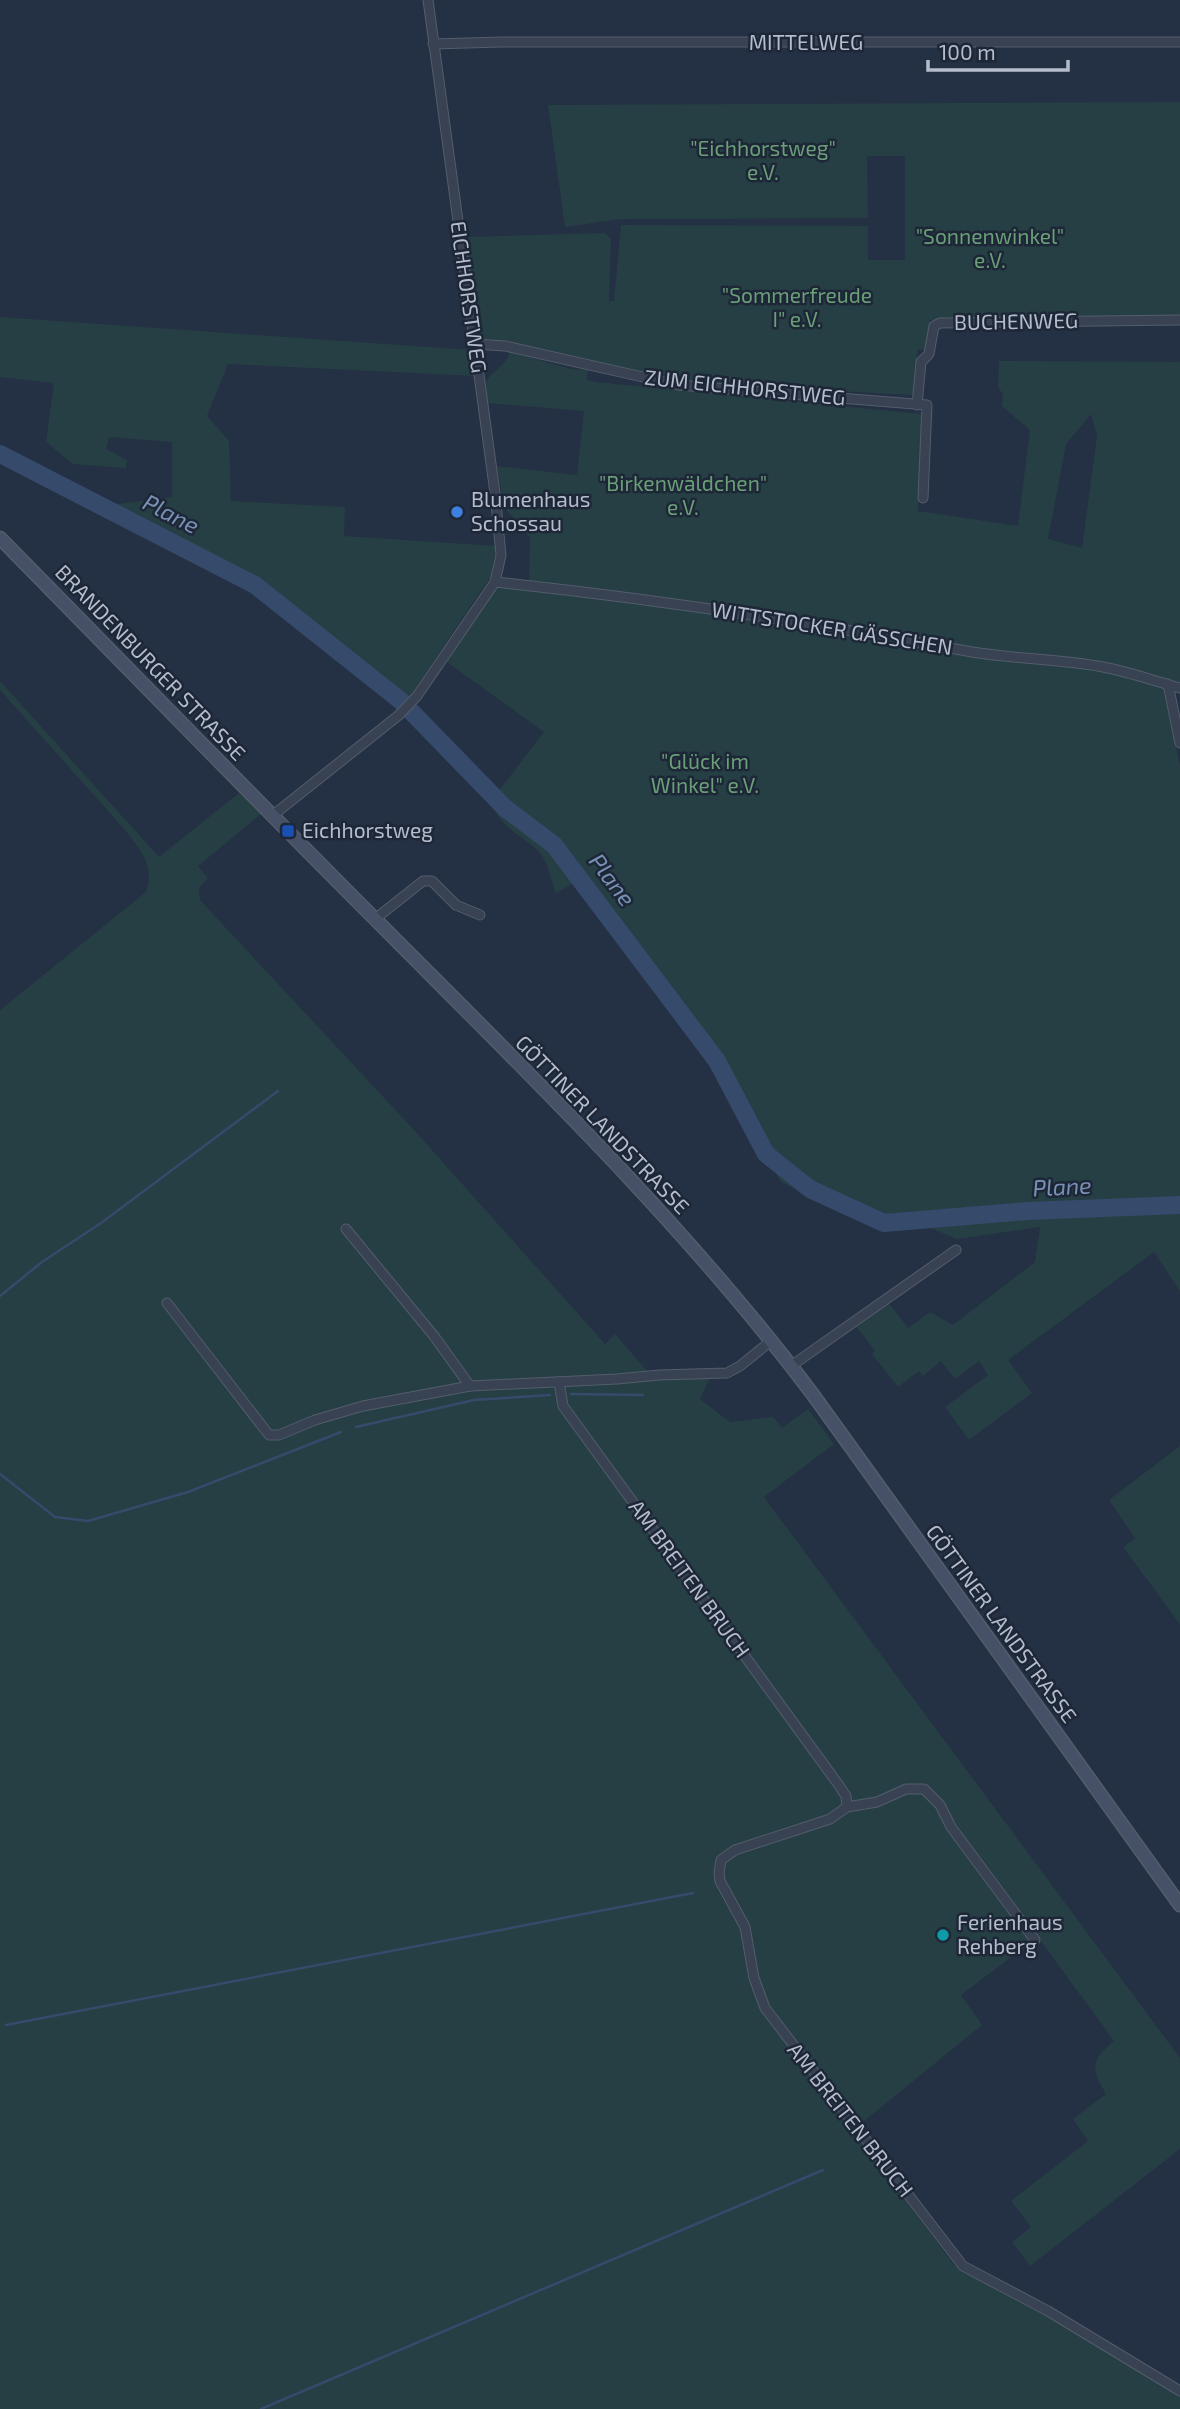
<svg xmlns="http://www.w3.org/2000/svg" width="1180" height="2409" viewBox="0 0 1180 2409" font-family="'Exo 2',sans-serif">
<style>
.green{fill:#263f44;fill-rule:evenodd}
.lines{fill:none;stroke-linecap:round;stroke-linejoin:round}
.stream{stroke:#364a6b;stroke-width:2.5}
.river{stroke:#364a6b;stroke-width:18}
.street-casing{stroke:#535d6c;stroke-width:11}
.secondary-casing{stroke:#535d6c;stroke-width:15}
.street{stroke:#384252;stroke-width:9}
.secondary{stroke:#465066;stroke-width:12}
.shop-dot{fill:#3f7fe0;stroke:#1d2737;stroke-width:2.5}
.transit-dot{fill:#1a4fb4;stroke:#1d2737;stroke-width:2.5}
.culture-dot{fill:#0f9aa8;stroke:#1d2737;stroke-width:2.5}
.labels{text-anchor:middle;stroke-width:5;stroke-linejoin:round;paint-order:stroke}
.street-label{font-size:21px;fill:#b5bdcc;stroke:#1d2737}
.park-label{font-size:21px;fill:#6a9f78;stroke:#1d2737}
.poi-label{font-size:21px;fill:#b5bdcc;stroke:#1d2737;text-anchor:start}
.water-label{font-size:23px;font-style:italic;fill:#7a91b6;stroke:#1d2737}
</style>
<rect width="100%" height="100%" fill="#243043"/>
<g class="green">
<path d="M1180,102V318L930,320L926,350L918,349L913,395L688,383C620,370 555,347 486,340L480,338L477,332L463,243L468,237L605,233L611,239L609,301H614L621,225L868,226V260H905V156H867L868,218L621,219L565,227L548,105Z"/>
<path d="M0,317L471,350L475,376L228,364L207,416L229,441L231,501L345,507L344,536L496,546L491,576L406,702L402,706L254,586L95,507L172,497V442L109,437L106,449L127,460L126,468L73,464L46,442L54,383L0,377Z"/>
<path d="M510,352L571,369L588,370L587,380L595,382L922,414L918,511L1018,526L1030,430L1002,406L1003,395L998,387L999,361L1180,362V682L1055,657L977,648L931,639L825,626L572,585L529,581L530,538L504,507L497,466L577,475L584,411L486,403C481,367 499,379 510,352ZM1091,414L1097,436L1082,548L1048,539L1066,444Z"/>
<path d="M497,586L578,594L818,631L1102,671L1137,677L1161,685L1164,691L1180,765V1291L1154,1252L1008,1360L1032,1393L969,1440L945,1407L988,1375L979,1361L955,1379L941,1361L923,1376L919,1371L898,1387L872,1354L875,1351L856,1326L889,1303L908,1328L930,1312L953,1325L1035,1262L1040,1227L957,1239L921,1224H887L883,1232L781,1182L707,1058L649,974L576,882L556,893C551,881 548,861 539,852C522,834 499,829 491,801L544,732L447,662Z"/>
<path d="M0,681L159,857L239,793L261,814L198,866L208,878L199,888L200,900L415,1131L605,1344L615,1334L655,1380L710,1378L700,1399L730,1422L773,1417L782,1428L808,1409L834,1444L764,1497L1180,2058V2149L1030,2266L1012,2242L1031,2227L1011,2201L1088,2141L1073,2119L1106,2094C1090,2068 1091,2060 1114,2041L1038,1937L961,1995L982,2025L858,2126L822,2090L955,2266L1040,2312L1180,2395V2409H0V1010L146,892C155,865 141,852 126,831L0,690Z"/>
<path d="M1180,1446V1624L1123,1547L1135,1538L1109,1500Z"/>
</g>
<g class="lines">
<g class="stream">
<path d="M0,1296L42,1262L101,1223L278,1091"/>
<path d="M571,1394L643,1395"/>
<path d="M356,1427L474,1400L550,1395"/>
<path d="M0,1474L55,1517L88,1521L188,1492L341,1432"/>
<path d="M6,2025L693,1893"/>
<path d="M261,2409L823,2170"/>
</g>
<path class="river" d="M0,454L255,585L401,701L505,808L554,845L717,1061L766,1154L810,1189L884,1223L1028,1211L1180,1205"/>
<g class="street-casing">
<g id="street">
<path d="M433,44L501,42H1180"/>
<path d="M474,344L505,346L678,385L927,405L923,498"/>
<path d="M917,405L921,362L929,354L934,326L940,323L1180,320"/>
<path d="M495,582C655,599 814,623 972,652C1015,659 1060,659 1103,667C1130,672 1154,681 1180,688"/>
<path d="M1168,684L1180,743"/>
<path d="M272,816L399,715L417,696L495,582L501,555L495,493L428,0"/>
<path d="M375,919L423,881H432L456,905L480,915"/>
<path d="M346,1229L434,1336L470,1386"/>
<path d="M167,1303L269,1435H279L315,1420L363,1406L470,1386L617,1379L659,1375L727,1373L740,1366L771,1341"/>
<path d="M791,1366L956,1250"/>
<path d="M559,1382L563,1406L838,1784L846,1796L847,1807"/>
<path d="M1035,1940L951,1827L940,1805L924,1789H906L877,1802L847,1807L830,1819L735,1850L721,1860L719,1873L720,1881L745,1927L754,1978L765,2008L963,2266L1048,2311L1180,2391"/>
</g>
</g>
<g class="secondary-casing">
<path id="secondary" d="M0,538C125,665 249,793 375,919C527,1072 684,1223 814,1396L1180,1905"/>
</g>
<use href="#street" class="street"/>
<use href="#secondary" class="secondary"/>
</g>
<circle class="shop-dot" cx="457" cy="512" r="7"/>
<rect class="transit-dot" x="281" y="824" width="14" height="14" rx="3.5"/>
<circle class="culture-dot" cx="943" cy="1935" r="7"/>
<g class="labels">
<g class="street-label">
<text x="806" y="50">MITTELWEG</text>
<text transform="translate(468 297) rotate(82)" y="7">EICHHORSTWEG</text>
<text transform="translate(1016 322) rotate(-1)" y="7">BUCHENWEG</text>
<text transform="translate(745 388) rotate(6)" y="7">ZUM EICHHORSTWEG</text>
<text transform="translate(832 629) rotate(9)" y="7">WITTSTOCKER GÄSSCHEN</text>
<text transform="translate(150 663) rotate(46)" y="7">BRANDENBURGER STRASSE</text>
<text transform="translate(602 1125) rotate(46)" y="7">GÖTTINER LANDSTRASSE</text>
<text transform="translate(689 1579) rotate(54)" y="7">AM BREITEN BRUCH</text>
<text transform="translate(1001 1624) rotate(54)" y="7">GÖTTINER LANDSTRASSE</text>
<text transform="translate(850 2120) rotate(52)" y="7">AM BREITEN BRUCH</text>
</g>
<g class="park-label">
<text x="763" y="156">"Eichhorstweg"<tspan x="763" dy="24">e.V.</tspan></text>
<text x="990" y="244">"Sonnenwinkel"<tspan x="990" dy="24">e.V.</tspan></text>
<text x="797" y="303">"Sommerfreude<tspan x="797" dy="24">I" e.V.</tspan></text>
<text x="683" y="491">"Birkenwäldchen"<tspan x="683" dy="24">e.V.</tspan></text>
<text x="705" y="769">"Glück im<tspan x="705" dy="24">Winkel" e.V.</tspan></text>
</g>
<g class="poi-label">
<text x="471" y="507">Blumenhaus<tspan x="471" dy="24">Schossau</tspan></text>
<text x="302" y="838">Eichhorstweg</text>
<text x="957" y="1930">Ferienhaus<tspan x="957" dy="24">Rehberg</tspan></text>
</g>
<g class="water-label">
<text transform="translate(171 514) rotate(27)" y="8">Plane</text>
<text transform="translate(612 880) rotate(53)" y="8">Plane</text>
<text transform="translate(1062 1187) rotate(-3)" y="8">Plane</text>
</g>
</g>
<path d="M928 60v10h140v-10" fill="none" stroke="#b5bdcc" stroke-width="3.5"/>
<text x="939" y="60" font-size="21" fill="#b5bdcc" stroke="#1d2737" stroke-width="5" paint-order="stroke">100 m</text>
</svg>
